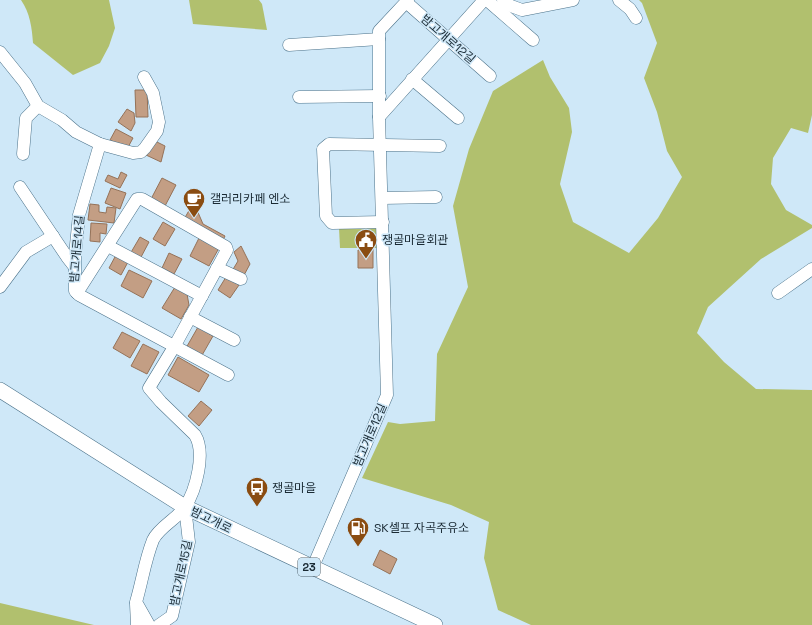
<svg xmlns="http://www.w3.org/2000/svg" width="812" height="625" viewBox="0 0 812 625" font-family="'Space Grotesk','Noto Sans KR',sans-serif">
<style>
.green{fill:#b1c06e}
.building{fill:#c39e84;stroke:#957258}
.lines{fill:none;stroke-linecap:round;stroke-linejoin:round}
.minor-casing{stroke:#4b728a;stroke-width:13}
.major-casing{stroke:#4b728a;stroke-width:16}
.minor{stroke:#fff;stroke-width:12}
.major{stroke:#fff;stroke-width:15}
.labels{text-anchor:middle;stroke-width:3;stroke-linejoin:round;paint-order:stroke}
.shield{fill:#cfe8f8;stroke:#50636f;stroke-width:1}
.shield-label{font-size:11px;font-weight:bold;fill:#1a2a34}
.street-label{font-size:12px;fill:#1a2a34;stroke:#cfe8f8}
.poi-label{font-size:12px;fill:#1a2a34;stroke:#cfe8f8;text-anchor:start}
</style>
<rect width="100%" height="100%" fill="#cfe8f8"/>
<g class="green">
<path d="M21,0H109L115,28L109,46L100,63L73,75L33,43C32,28 30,13 21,0Z"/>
<path d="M189,0H259L262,4L267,30L193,24Z"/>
<path d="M639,0H812V115L808,133L791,128L773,158L771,184L786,210L812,225V228L761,259L708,307L697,333L724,362L756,389L812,390V625H531L498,610L484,558L489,522L451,505L362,478L388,422L400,424L435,421L437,354L468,287L453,206L469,149L493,91L543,60L550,77L569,108L572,132L560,184L573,222L629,253L658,218L682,177L667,151L657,112L644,78L657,43L642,3Z"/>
<path d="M380,227V248H340L339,228Z"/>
<path d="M0,603L94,625H0Z"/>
</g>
<g class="building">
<path d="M135,90H147L148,117H136Z"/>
<path d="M127,109L134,113L135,123L131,131L118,122Z"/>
<path d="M116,129L133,138L127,149L110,140Z"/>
<path d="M153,140L165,146L161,162L146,155Z"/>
<path d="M121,172L127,175L120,188L105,181L108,175L118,179Z"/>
<path d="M162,178L176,185L165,206L151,199Z"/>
<path d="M111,188L126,193L120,209L105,203Z"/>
<path d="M90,204L99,205V212L106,213L107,207L116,208L114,223L88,220Z"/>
<path d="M191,207L197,210L203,224L225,236L222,242L183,221Z"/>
<path d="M163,222L175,229L165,246L153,239Z"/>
<path d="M91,223L107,224L106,234L100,233V242L90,241Z"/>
<path d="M140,237L149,242L140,259L130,254Z"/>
<path d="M199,238L219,248L209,266L190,256Z"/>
<path d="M241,246L250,264L243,277L232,271L238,261L234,252Z"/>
<path d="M373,249V268H358V250Z"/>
<path d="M169,253L182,259L174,274L162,268Z"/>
<path d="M116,255L128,262L121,275L109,268Z"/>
<path d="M129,270L152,281L143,298L121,286Z"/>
<path d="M226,277L239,285L230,298L218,290Z"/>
<path d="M175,287L187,294L189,305L181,319L162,308Z"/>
<path d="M198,327L213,336L201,357L186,348Z"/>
<path d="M122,332L140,341L130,358L113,348Z"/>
<path d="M143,344L159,352L147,374L131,366Z"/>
<path d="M178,357L209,375L199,392L168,375Z"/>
<path d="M201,401L212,410L199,426L188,416Z"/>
<path d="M380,550L397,559L390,574L373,565Z"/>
</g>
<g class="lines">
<g class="minor-casing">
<g id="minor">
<path d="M487,0L533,40"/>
<path d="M503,0L511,6L522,10L573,0"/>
<path d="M619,0L630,9L636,18"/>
<path d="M406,2L490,76"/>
<path d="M289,45L379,39"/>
<path d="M0,52L25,83L38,106L62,120L76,132L100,144L133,153L141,152L145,148L157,131L159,122L153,93L144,77"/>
<path d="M412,79L458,118"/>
<path d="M299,97L380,96"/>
<path d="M379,117L484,0"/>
<path d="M100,144L79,215L75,255V291L79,295L228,375"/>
<path d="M23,154L26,118L38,106"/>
<path d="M20,187L67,257L74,266"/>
<path d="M382,198L436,197"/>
<path d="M383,222L332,223L326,216L323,149L329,144L440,146"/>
<path d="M108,246L202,296"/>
<path d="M217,268L241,279"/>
<path d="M0,287L26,252L53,236"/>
<path d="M77,293L137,199H142L226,247L227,250L174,347L149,388L161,402L195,435C206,453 196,490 185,507C177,519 159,527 153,540C145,560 142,582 136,602L149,625"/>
<path d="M778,293L812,269"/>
<path d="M190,317L234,340"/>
<path d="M312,569L387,395L379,117V31L408,0"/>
<path d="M136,604L137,625"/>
<path d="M159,625L172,616L189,542L185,507"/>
</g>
</g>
<g class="major-casing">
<path id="major" d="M0,390L185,507L435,625"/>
</g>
<use href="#minor" class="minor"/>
<use href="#major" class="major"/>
</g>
<defs>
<g id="cafe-pin" transform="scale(1.15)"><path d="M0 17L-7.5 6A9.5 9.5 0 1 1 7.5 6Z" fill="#8a4c11" stroke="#cfe8f8"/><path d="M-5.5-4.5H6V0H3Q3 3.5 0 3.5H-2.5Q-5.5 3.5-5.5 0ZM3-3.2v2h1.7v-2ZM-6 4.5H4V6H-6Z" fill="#fff"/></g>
<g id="civic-pin" transform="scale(1.15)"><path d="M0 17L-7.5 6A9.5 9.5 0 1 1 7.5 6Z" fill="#8a4c11" stroke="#cfe8f8"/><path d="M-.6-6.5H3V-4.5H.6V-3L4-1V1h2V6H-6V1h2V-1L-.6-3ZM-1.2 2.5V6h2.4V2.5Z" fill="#fff"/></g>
<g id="bus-pin" transform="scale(1.15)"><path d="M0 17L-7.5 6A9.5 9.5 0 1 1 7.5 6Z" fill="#8a4c11" stroke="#cfe8f8"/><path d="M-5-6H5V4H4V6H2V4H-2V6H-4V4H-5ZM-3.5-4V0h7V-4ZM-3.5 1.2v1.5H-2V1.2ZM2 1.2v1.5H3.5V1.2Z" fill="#fff"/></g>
<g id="fuel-pin" transform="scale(1.15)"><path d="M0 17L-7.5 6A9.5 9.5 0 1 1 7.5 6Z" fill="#8a4c11" stroke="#cfe8f8"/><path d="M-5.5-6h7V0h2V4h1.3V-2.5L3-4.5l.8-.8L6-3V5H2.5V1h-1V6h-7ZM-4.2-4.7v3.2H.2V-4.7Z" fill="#fff"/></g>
</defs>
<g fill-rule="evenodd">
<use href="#cafe-pin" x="194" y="199"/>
<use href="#civic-pin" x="366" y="240"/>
<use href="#bus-pin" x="257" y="488"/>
<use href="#fuel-pin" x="358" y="528"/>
</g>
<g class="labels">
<rect class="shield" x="298" y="558" width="22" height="18" rx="3"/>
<g class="shield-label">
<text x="309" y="571">23</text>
</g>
<g class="street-label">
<text transform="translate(448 39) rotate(41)" y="4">밤고개로12길</text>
<text transform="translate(77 249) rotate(-85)" y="4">밤고개로14길</text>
<text transform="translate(370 435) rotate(-67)" y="4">밤고개로12길</text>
<text transform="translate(211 520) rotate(26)" y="4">밤고개로</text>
<text transform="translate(181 573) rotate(-78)" y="4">밤고개로15길</text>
</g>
<g class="poi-label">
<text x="210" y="203">갤러리카페 엔소</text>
<text x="382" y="244">쟁골마을회관</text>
<text x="272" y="492">쟁골마을</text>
<text x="374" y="532">SK셀프 자곡주유소</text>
</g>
</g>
</svg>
